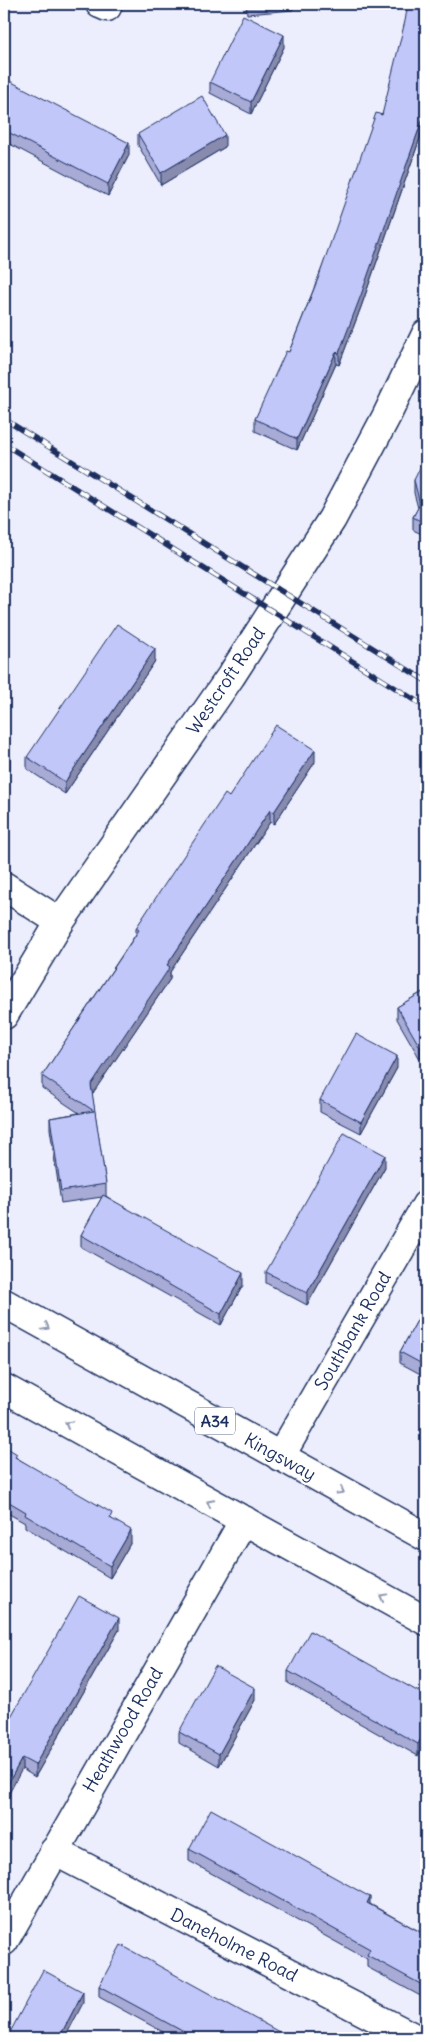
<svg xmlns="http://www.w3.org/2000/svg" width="430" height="2042" viewBox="0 0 430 2042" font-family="Delius,sans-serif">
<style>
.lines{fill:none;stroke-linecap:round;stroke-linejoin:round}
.minor-casing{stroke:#1b2f5e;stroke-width:31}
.trunk-casing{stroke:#1b2f5e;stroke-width:31}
.minor{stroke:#fff;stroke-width:28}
.trunk{stroke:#fff;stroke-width:28}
.rail-casing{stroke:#1b2f5e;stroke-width:5.5}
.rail{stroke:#fff;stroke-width:4;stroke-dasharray:11;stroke-linecap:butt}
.wall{fill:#a7abd6;stroke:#1b2f5e}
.shaded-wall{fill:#888bae;stroke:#1b2f5e}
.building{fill:#c2c7f9;stroke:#1b2f5e}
.oneway{stroke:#8d97ae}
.labels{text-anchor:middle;stroke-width:4.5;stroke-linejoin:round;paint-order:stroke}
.shield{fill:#fff;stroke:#5f6d8e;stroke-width:1}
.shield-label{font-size:16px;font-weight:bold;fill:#1b2f5e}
.street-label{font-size:18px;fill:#1b2f5e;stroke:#fff}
</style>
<rect width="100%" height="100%" fill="#edeefd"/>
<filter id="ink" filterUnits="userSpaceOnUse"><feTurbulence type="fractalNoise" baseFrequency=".02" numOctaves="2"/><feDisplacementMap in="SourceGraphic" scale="10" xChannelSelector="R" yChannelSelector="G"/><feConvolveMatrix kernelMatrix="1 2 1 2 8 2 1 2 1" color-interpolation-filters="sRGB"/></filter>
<g filter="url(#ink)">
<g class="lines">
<g class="minor-casing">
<g id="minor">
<path d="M100,4L107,7"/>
<path d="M4,886L60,922"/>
<path d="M4,1015L60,922L231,676L332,519L386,417L426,334"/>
<path d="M280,1457L426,1205"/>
<path d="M54,1851L415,2038"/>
<path d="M4,1941L244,1520"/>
</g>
</g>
<g class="trunk-casing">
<g id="trunk">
<path d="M4,1303L426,1537"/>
<path d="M4,1388L426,1621"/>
</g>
</g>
<use href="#minor" class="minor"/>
<use href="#trunk" class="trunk"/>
<g class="rail-casing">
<g id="rail">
<path d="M4,419L426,681"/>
<path d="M4,444L426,707"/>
</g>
</g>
<use href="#rail" class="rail"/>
</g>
<g class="wall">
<path d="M246,4H293V10L247,14Z"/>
<path d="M426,4V121L361,307L339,365L336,364L297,450L255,431V419L289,352L382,115Z"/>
<path d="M284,47L251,114L210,93V82Z"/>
<path d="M4,78L129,155L108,196L4,141Z"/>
<path d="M138,134L225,147L161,185L138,145Z"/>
<path d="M426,466V536L413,530V517L418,508L414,493V480Z"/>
<path d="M155,661L65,794L27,769V757Z"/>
<path d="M315,762L274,824L270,822L170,972V979L92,1094L106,1184V1196L243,1285L221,1325L81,1247V1235L102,1197L61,1203L50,1129V1118L79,1113L42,1088V1076L136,934V928L229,797Z"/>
<path d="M426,990V1055L420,1059L397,1019V1007Z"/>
<path d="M397,1068L361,1133L320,1112V1100Z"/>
<path d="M385,1167L307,1305L266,1283V1272Z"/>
<path d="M426,1304V1377L400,1363V1352Z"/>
<path d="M426,1427V1442L425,1441V1430Z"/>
<path d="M4,1446L17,1458L112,1519L131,1542L110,1578L25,1527V1523L4,1511Z"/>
<path d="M119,1630L35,1777L22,1769L4,1729Z"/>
<path d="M288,1671L426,1696L418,1756L288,1683Z"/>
<path d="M255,1700L219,1766L179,1743V1732Z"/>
<path d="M189,1849L370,1904L426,1935V1999L367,1967V1959L189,1861Z"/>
<path d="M99,1986L290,2038H174L99,1997Z"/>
</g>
<g class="shaded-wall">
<path d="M284,35V47L251,114V102Z"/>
<path d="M426,109V121L361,307L339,365V353Z"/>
<path d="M225,135V147L161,185V173Z"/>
<path d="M129,143V155L108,196V184Z"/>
<path d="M336,352V364L297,450V439Z"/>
<path d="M155,649V661L65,794V782Z"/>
<path d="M315,750V762L274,824V812Z"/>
<path d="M10,757V769L4,779V767Z"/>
<path d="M270,810V822L170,972V979L91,1096V1085L167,965Z"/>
<path d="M426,1043V1055L420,1059V1047Z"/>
<path d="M397,1056V1068L361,1133V1122Z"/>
<path d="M385,1155V1167L307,1305V1293Z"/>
<path d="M243,1273V1285L221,1325V1314Z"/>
<path d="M131,1530V1542L110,1578V1566Z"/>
<path d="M119,1618V1630L35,1777V1765Z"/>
<path d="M255,1688V1700L219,1766V1754Z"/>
<path d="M426,1730V1742L418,1756V1744Z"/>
<path d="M22,1758V1769L4,1803V1791Z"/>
<path d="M370,1897V1909L367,1903Z"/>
<path d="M83,1992V2003L65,2038H59Z"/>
</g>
<g class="building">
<path d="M408,4H426V109L361,295L339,353L336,352L297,439L255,419L286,351L289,352L319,276L376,113L382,115L405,21Z"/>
<path d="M243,15L284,35L251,102L210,82Z"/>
<path d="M4,78L129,143L108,184L4,130Z"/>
<path d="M202,96L225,135L161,173L138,134Z"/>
<path d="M426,466V524L413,517L420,504L414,480L420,468Z"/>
<path d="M117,624L155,649L65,782L27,757Z"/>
<path d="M276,725L315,750L274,812L270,810L167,965L170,967L91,1085L106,1184L61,1191L50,1118L94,1111L42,1076L139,930L136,928L157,896L225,794L229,797Z"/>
<path d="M4,754L10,757L4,767Z"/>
<path d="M426,990V1043L420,1047L397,1007Z"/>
<path d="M356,1034L397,1056L361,1122L320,1100Z"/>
<path d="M344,1133L385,1155L307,1293L266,1272Z"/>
<path d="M103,1195L243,1273L221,1314L81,1235Z"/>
<path d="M426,1304V1366L400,1352Z"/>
<path d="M4,1446L17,1454L15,1457L112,1513L110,1518L131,1530L110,1566L25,1515L26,1512L4,1499Z"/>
<path d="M79,1596L119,1618L35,1765L22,1758L4,1791V1729Z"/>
<path d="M310,1631L426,1696V1730L418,1744L288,1671Z"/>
<path d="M215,1666L255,1688L219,1754L179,1732Z"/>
<path d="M211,1809L370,1897L367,1903L426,1935V1987L367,1955L370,1949L189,1849Z"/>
<path d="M121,1945L290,2038H195L99,1986Z"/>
<path d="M43,1970L83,1992L59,2038H7Z"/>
</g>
<defs><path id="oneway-chevron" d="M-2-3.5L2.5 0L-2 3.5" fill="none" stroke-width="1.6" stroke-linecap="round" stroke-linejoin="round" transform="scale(1.25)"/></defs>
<g class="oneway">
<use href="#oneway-chevron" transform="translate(46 1327) rotate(29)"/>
<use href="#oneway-chevron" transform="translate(68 1424) rotate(-151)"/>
<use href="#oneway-chevron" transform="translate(341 1491) rotate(29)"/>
<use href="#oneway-chevron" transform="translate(210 1503) rotate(-152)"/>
<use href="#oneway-chevron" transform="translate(383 1597) rotate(-151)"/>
</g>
</g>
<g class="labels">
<rect class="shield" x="195" y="1407.5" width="40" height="27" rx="4"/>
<g class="shield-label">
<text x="215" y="1427">A34</text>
</g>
<g class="street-label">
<text transform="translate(226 681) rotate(-56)" y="6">Westcroft Road</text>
<text transform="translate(353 1331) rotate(-60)" y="6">Southbank Road</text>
<text transform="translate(280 1457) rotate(29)" y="6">Kingsway</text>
<text transform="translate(123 1730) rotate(-60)" y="6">Heathwood Road</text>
<text transform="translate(234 1945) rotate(27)" y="6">Daneholme Road</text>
</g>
</g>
<rect width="430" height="2042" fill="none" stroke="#fff" stroke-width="20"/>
<rect x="10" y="10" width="410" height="2022" fill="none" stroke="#1b2f5e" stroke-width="2" filter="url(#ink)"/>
</svg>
